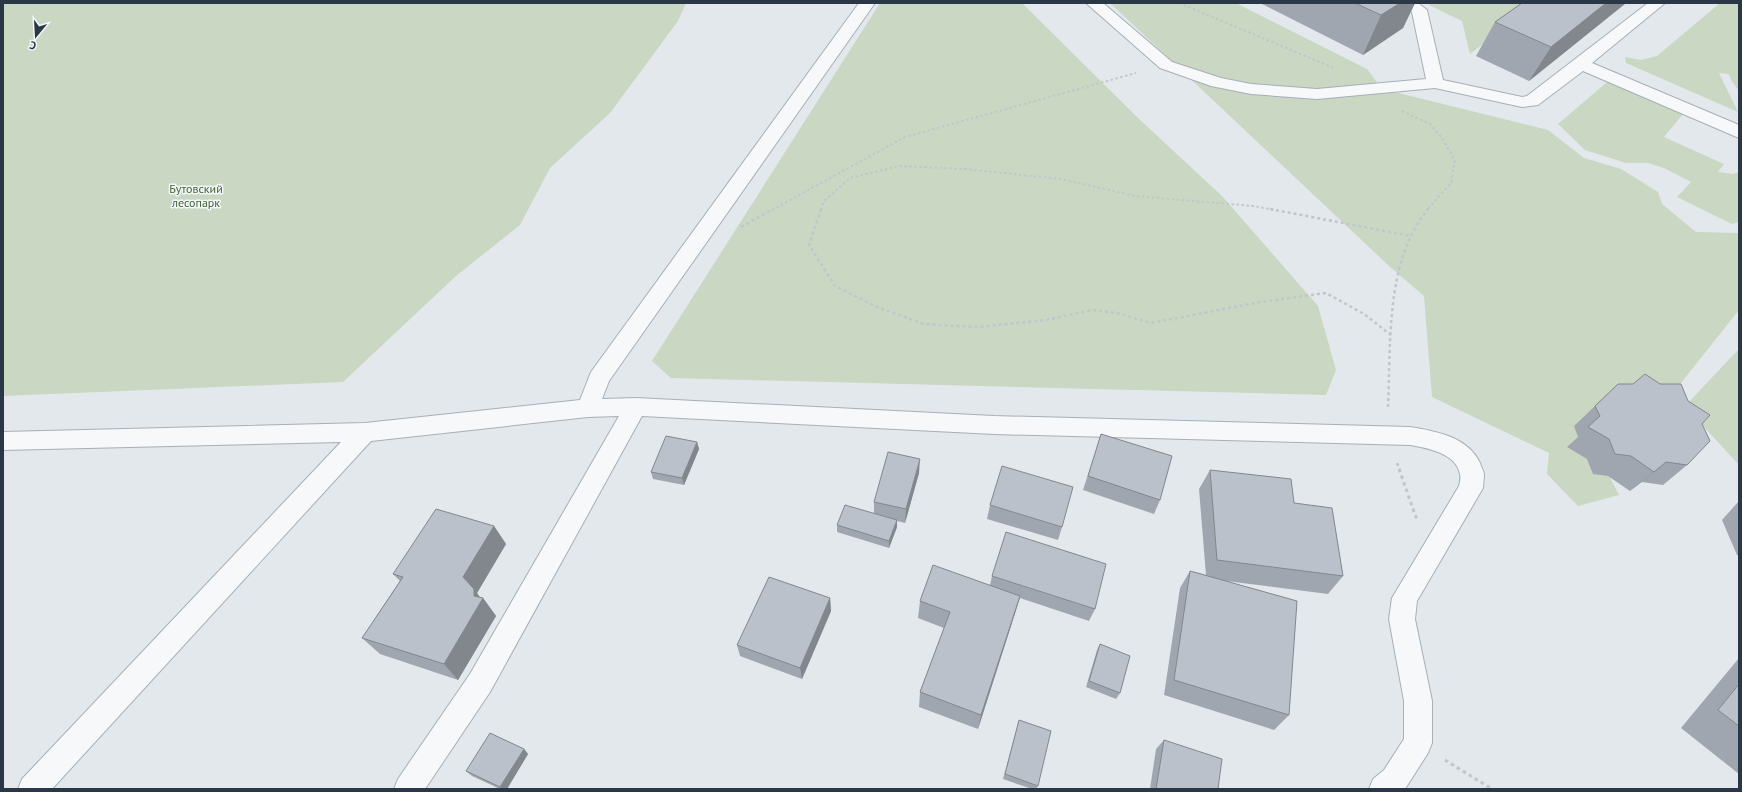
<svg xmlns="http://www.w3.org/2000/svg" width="1742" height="792" viewBox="0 0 1742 792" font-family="'PT Sans',sans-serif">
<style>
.green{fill:#cad7c3}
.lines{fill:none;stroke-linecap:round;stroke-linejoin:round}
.minor-casing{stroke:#a7afb7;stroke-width:2}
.path-far2{stroke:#c1c6cb;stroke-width:2;stroke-dasharray:2.5 2.5;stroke-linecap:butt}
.path-far1{stroke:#c1c6cb;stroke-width:2.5;stroke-dasharray:3 3;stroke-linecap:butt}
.path{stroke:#c1c6cb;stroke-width:3;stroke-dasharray:3.5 3.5;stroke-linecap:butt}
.minor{fill:#f6f8fa;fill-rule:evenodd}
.wall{fill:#a0a6af}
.shaded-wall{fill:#82878e}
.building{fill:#bac1cb;stroke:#82878e}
.labels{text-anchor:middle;stroke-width:3;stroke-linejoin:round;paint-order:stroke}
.park-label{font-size:12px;fill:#436434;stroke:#f3f6f9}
</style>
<rect width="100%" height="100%" fill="#e3e8ec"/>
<g class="green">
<path d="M3,3H686L678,21L610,113L550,168L520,225L456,276L343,382L3,396Z"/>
<path d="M880,3H1022L1138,118L1222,196L1318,306L1336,370L1326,395L671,378L652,361Z"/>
<path d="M1110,3H1236L1367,69L1382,89L1548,130L1584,158L1621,169L1658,192L1662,204L1696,232L1739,233V310L1673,393L1594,447L1619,495L1578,506L1547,474L1549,453L1432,397L1424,296L1389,266Z"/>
<path d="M1432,3H1535L1470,54L1462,21L1429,5Z"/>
<path d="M1720,3H1739V91L1731,80L1729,74L1719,73L1738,112L1626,63L1625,57L1641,60L1657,56Z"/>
<path d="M1613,77L1688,108L1664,137L1724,164L1718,172L1733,174L1739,172V222L1732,224L1677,197L1691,182L1664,168L1648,163H1626L1585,150L1558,124Z"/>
<path d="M1739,349V465L1685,406Z"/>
</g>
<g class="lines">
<g class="minor-casing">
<g id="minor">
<path d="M859,3H875L609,381L602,399L636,398L994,416L1410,427C1436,431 1468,437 1480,463C1481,467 1484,471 1484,475C1484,479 1483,484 1483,488L1417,601L1415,619L1432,701V743L1428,753L1405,789H1369L1373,779L1384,770L1404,739V701L1389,619L1392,598L1459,486C1460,482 1461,478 1460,474C1456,453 1427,448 1410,445L994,434L642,416L490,692L425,789H394L398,779L470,674L619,416L588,417L371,441L52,789H18L22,779L341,442L3,450V432L365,423L580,400L591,372Z"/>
<path d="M1086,3H1103L1172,62L1221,78L1251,84L1317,89L1426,79L1412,12L1400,3H1418L1427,10L1443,80L1522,97L1527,96L1648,3H1665L1592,63L1739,125V138L1583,71L1538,105L1522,107L1435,88L1317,99L1251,94L1211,86L1160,68Z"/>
</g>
</g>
<g class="path-far2">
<path d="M1179,3L1334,68"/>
<path d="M1402,111L1430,124L1442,138L1455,160L1451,183L1427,210"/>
<path d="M772,210L905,137L1136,73"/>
<path d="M821,210L824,201L850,178L899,166L965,169L1061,179L1135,196L1253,206L1275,210"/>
</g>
<g class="path-far1">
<path d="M821,209L809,245L835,286L877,307L924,324L978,327L1046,320L1092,310L1117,313L1151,323L1260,302L1326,293L1364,314L1391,335"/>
<path d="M1270,209L1411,236"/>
<path d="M741,227L773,209"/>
<path d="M1388,407C1391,343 1385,261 1428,209"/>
<path d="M1397,463L1400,470"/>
</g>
<g class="path">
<path d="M1399,469L1417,520"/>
<path d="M1445,760L1492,789"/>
</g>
<use href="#minor" class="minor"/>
</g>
<g class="wall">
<path d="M1260,3H1415L1403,28L1363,55Z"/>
<path d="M1522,3H1626L1529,81L1476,56L1495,22Z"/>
<path d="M1660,384L1688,401L1702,424L1687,465L1663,485L1642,482L1630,491L1608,476L1593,474L1587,459L1567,447L1578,437L1574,426L1595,406Z"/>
<path d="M1101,434L1160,500L1154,514L1083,490Z"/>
<path d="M697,442L699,449L684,485L653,479L651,472Z"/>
<path d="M1210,470L1294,503L1343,576L1328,594L1226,581L1289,715L1274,730L1164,695L1180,588L1190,571L1206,575L1199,489Z"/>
<path d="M919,473L905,523L897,521V527L889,548L837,532V525L874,513V502Z"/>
<path d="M1739,501V556L1737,555L1722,520Z"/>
<path d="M990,505L1062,527L1058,540L987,519Z"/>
<path d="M494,526L506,544L477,593L480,598H483L496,616L458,680L380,654L362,638L400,581L393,574Z"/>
<path d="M992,576L1095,609L1089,621L1020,598L978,729L919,707L920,692L944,628L918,618L920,601L990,585Z"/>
<path d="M830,598L831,611L802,679L740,656L737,645Z"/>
<path d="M1100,644L1120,693L1116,699L1086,687L1097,650Z"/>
<path d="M1739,658V774L1681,728Z"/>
<path d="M1019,720L1038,786L1036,789H1032L1003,779Z"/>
<path d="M1164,740L1218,789H1150L1156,749Z"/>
<path d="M524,749L528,754L507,789H500L472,776L466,771Z"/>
</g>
<g class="shaded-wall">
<path d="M1400,3H1415L1403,28L1363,55L1381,15Z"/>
<path d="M1606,3H1626L1529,81L1551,47Z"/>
<path d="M697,442L699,449L684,485L682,478Z"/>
<path d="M920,459L919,473L905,523L906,509Z"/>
<path d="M1666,462L1630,491L1654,472Z"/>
<path d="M897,520V527L889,548V541Z"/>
<path d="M494,526L506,544L477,593L482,600L483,598L496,616L458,680L444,664L474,596L463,577Z"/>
<path d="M1020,596L1015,613L978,729L981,715Z"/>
<path d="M830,598L831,611L802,679L800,668Z"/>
<path d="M524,749L528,754L507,789H502L500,787Z"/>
</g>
<g class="building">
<path d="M1355,3H1400L1381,15Z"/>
<path d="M1522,3H1606L1551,47L1495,22Z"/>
<path d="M1645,374L1660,384H1681L1688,401L1710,415L1702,424L1710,441L1687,465L1666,462L1654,472L1631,456L1615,454L1609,439L1588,427L1600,416L1595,406L1618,384H1633Z"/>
<path d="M1101,434L1172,456L1160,500L1088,476Z"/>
<path d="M666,436L697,442L682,478L651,472Z"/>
<path d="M888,452L920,459L906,509L874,502Z"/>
<path d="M1002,466L1073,487L1062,527L990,505Z"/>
<path d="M1210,470L1291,479L1294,503L1332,508L1343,576L1217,560Z"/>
<path d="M845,505L897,520L889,541L837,525Z"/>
<path d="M436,509L494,526L463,577L474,589V596L483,598L444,664L362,638L403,577L393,574Z"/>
<path d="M1006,532L1106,564L1095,609L992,576Z"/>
<path d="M933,565L1020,596L981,715L920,692L950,612L920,601Z"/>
<path d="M1190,571L1297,601L1289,715L1174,680Z"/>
<path d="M769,577L830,598L800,668L737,645Z"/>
<path d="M1100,644L1130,656L1120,693L1089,681Z"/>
<path d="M1739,684V726L1718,710Z"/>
<path d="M1019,720L1051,731L1038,786L1005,774Z"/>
<path d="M490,733L524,749L500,787L466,771Z"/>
<path d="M1164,740L1222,759L1218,789H1156Z"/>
</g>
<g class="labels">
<g class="park-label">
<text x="196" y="193">Бутовский<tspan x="196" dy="14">лесопарк</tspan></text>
</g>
</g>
<rect width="1742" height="792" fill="none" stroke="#293747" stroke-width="8"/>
<g transform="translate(36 36) rotate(198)" stroke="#f3f6f9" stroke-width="3" paint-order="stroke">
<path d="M0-3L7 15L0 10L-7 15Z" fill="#293747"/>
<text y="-6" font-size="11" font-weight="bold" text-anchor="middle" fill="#293747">С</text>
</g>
</svg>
